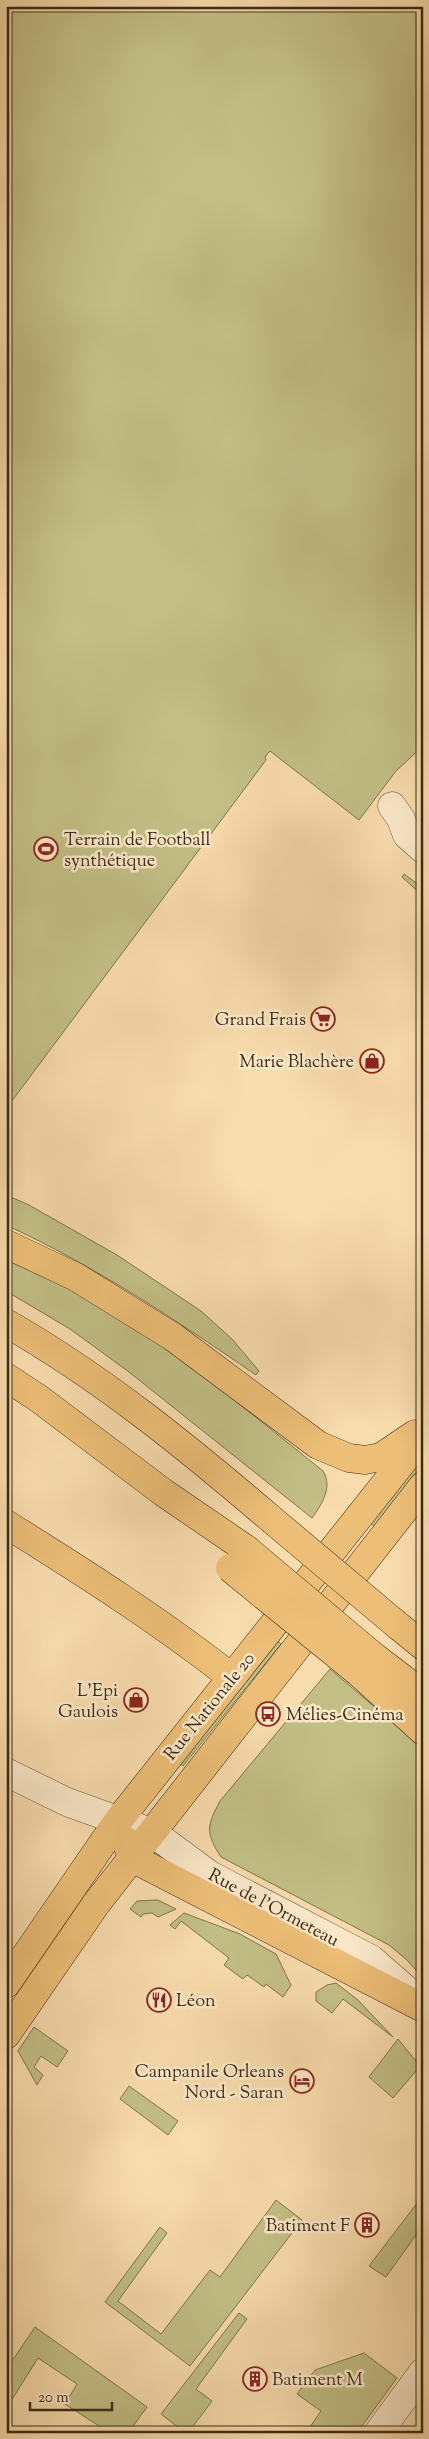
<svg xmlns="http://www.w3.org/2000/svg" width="429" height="2439" viewBox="0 0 429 2439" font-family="'Sorts Mill Goudy',serif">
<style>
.green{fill:#c3bf87;stroke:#80754d}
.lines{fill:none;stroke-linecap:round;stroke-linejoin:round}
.minor-casing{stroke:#6b573a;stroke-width:29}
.major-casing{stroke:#3c2b13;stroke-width:29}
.minor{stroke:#fbe8ca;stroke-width:28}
.major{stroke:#ecbe77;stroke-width:28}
.major-bridge-casing{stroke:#3c2b13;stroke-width:29;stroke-linecap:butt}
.major-bridge{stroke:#ecbe77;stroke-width:28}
.labels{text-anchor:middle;stroke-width:5;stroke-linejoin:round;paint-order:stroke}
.poi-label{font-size:18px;fill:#3c2b13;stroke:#fbe8ca;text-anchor:end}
.street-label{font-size:18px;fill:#3c2b13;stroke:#fbe8ca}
</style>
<rect width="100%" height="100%" fill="#f9dcae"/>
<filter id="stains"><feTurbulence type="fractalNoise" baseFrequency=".004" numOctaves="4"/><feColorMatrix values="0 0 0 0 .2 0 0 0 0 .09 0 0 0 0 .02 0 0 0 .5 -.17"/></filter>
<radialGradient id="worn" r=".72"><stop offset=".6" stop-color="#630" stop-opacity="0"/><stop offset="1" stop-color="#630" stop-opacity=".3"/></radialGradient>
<g class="green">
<path d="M6,6H423V746L396,771L359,820L270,751L265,757L266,760L6,1109Z"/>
<path d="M404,874L423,888V896L402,877Z"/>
<path d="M6,1195L29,1205L117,1255L201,1311L232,1339L259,1371L256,1375C176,1320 95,1266 6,1225Z"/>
<path d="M6,1256L89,1296L152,1334L323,1471C333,1487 322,1504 312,1518L129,1372L70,1329L6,1291Z"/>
<path d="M423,1458V1464L374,1526L370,1523Z"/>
<path d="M278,1641L281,1644L183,1766L180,1763Z"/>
<path d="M330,1669L416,1742L423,1750V1978L407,1960L389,1945L221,1857C205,1833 207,1825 220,1801Z"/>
<path d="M158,1900L176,1909L158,1917L152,1913L143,1914L141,1917L130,1909L137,1901Z"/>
<path d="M184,1913L240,1934L276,1954L291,1985L283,1997L266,1984L264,1987L247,1975L243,1979L224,1965L229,1958L181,1921L175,1929L170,1925Z"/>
<path d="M336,1983L358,2000L393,2037L343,1999L332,2013L316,2001V1992L327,1985Z"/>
<path d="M34,2027L68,2051L57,2067L41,2056L34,2067L43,2075L37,2085L18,2051Z"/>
<path d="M398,2039L420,2066L393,2098L369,2077Z"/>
<path d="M129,2086L178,2121L168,2135L120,2099Z"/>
<path d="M421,2198L423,2225L386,2277L369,2266Z"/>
<path d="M276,2200L302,2220L190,2366L105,2302L160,2227L167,2233L118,2301L161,2334L210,2270L220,2277Z"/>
<path d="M239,2313L247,2319L196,2389L212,2401L188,2433H185L161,2414Z"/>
<path d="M35,2327L147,2407L128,2433H110L65,2404L77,2384L38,2358L6,2409V2370Z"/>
<path d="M364,2353L397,2378L357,2433H306L321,2411L297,2394L315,2370Z"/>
</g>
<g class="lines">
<g class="minor-casing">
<g id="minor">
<path d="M392,806L401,819L407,835L423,849"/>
<path d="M6,1772L67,1802L153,1833L210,1875L371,1959L420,2002"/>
<path d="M378,2433L423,2372"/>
</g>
</g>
<g class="major-casing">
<g id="major">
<path d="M6,1244L76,1277L173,1337L318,1445L349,1458L365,1460L381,1457L415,1434"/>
<path d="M6,1323C101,1377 188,1448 271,1519"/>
<path d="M6,1377L38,1398L164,1493L246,1549"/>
<path d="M6,1524C83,1572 160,1621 231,1677"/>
<path d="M396,1624L423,1646"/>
<path d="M372,1655L423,1694"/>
<path d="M358,1672L423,1731"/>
<path d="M126,1841L132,1858L423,2008"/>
<path d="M6,1984L118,1821L423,1436"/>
<path d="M6,2035L96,1904L423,1486"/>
</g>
</g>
<use href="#minor" class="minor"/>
<use href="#major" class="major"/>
<g class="major-bridge-casing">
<g id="major-bridge">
<path d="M271,1519L396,1624"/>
<path d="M246,1549L372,1655"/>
<path d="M230,1568L358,1672"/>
</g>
</g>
<use href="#major-bridge" class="major-bridge"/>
</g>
<defs>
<g id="stadium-ring" transform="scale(1.25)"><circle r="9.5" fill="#fbe8ca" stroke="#8f2418" stroke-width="1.5"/><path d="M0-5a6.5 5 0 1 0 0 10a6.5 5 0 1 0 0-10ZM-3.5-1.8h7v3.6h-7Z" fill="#8f2418"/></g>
<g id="supermarket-ring" transform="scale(1.25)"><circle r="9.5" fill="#fbe8ca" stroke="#8f2418" stroke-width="1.5"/><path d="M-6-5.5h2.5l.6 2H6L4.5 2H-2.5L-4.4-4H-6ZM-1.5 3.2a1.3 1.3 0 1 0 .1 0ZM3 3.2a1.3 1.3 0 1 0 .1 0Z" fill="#8f2418"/></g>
<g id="shop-ring" transform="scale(1.25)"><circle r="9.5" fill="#fbe8ca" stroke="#8f2418" stroke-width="1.5"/><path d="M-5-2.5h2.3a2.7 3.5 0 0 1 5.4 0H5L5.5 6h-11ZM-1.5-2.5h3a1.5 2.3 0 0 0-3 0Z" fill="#8f2418"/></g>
<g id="bus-ring" transform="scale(1.25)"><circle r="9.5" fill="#fbe8ca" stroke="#8f2418" stroke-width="1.5"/><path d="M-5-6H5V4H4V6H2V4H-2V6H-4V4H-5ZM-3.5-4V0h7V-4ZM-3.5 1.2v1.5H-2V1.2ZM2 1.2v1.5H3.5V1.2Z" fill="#8f2418"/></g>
<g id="restaurant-ring" transform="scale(1.25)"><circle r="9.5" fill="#fbe8ca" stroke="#8f2418" stroke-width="1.5"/><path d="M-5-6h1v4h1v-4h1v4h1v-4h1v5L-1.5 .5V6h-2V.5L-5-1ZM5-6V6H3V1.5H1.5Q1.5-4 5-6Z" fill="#8f2418"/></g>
<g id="hotel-ring" transform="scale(1.25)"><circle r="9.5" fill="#fbe8ca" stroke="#8f2418" stroke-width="1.5"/><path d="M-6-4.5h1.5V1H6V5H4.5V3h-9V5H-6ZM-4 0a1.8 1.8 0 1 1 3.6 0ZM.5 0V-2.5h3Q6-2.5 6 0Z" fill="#8f2418"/></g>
<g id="building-ring" transform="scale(1.25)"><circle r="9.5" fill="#fbe8ca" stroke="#8f2418" stroke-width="1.5"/><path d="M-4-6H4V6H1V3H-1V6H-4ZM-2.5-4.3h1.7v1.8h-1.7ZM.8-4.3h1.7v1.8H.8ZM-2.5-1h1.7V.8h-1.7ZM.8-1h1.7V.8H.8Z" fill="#8f2418"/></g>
</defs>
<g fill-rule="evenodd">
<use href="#stadium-ring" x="46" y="849"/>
<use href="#supermarket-ring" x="323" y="1019"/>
<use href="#shop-ring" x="372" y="1061"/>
<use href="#shop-ring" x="136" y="1700"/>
<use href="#bus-ring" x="268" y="1714"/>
<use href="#restaurant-ring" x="159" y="2000"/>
<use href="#hotel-ring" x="302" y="2081"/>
<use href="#building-ring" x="367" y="2225"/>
<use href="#building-ring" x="255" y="2379"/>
</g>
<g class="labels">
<g class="poi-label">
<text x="64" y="845" text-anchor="start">Terrain de Football<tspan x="64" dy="21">synthétique</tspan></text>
<text x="306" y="1025">Grand Frais</text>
<text x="354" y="1067">Marie Blachère</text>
<text x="118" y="1696">L'Epi<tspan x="118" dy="21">Gaulois</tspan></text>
<text x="286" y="1720" text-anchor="start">Mélies-Cinéma</text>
<text x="176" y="2006" text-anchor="start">Léon</text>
<text x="284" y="2077">Campanile Orleans<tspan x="284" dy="21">Nord - Saran</tspan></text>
<text x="350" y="2231">Batiment F</text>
<text x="272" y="2385" text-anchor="start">Batiment M</text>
</g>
<g class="street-label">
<text transform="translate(209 1706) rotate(-51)" y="6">Rue Nationale 20</text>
<text transform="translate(274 1907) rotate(28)" y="6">Rue de l'Ormeteau</text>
</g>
</g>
<rect width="429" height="2439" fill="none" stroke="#f9dcae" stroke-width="25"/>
<rect x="8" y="8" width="414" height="2424" fill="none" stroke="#3c2b13" stroke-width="2.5"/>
<rect x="12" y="12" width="404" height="2414" fill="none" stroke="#3c2b13"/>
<path d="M30 2402v8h82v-8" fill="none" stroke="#3c2b13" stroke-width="2.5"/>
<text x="38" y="2402" font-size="15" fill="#3c2b13" stroke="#fbe8ca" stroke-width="4" paint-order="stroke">20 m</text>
<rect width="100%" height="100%" filter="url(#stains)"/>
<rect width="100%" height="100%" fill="url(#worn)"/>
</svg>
